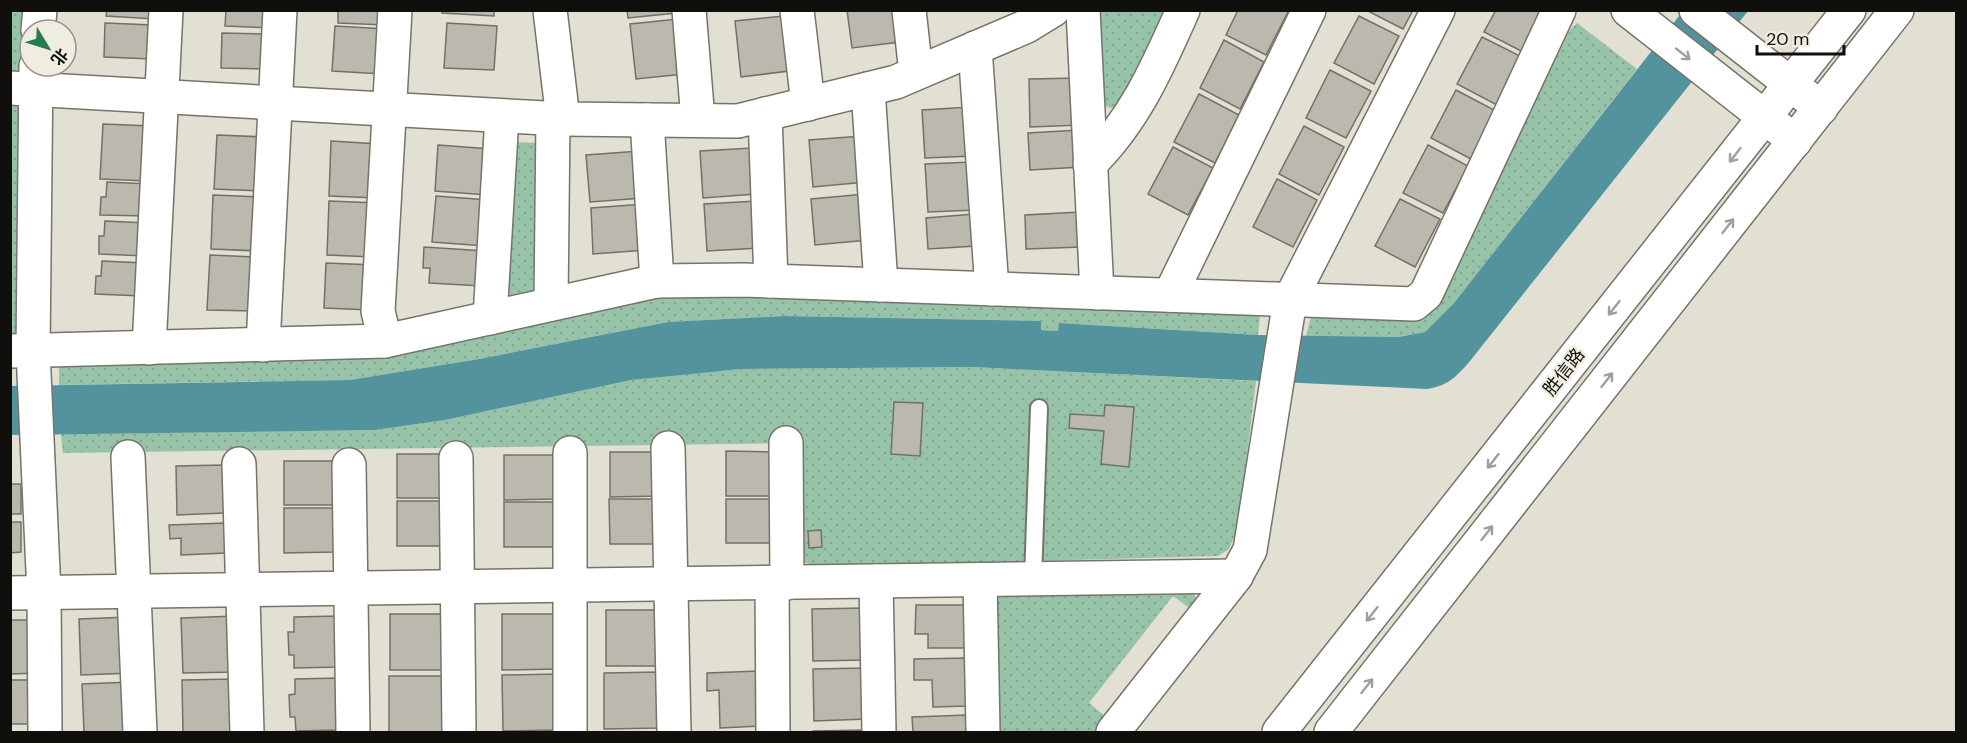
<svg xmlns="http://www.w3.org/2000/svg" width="1967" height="743" viewBox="0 0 1967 743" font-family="'DM Sans','Noto Sans SC',sans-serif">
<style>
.garden{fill:url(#garden-dots)}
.water{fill:#52939e}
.building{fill:#bbb9ad;stroke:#737166;stroke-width:1.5}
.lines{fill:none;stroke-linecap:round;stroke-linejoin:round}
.service-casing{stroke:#767469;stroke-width:20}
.minor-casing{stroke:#767469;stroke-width:36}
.tertiary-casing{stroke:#767469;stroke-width:36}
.service{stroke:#fff;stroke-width:16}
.minor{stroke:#fff;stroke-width:33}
.tertiary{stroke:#fff;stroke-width:33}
.oneway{stroke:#9f9f9d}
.labels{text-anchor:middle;stroke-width:5;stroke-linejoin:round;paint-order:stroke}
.street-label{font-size:18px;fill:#100f0b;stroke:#efece0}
</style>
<defs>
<pattern id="garden-dots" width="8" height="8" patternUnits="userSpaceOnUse" patternTransform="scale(1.5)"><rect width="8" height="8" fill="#97c4a8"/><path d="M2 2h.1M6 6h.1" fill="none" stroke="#81a78f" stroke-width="1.8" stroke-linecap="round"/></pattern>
</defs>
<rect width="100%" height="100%" fill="#e2dfd3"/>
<g class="garden">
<path d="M10,11H27L23,65L19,69L11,71Z"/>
<path d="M1098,11H1167L1118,106L1110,108L1103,104Z"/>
<path d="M1577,23L1637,69L1454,303L1425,332L1399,337L1306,336L1312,313L1418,316L1450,272L1570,30Z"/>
<path d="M10,102L20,108L17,333L13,338H10Z"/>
<path d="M512,142L540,143V293L509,303L500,288Z"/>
<path d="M672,291L1260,315L1258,335L1059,323L1058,331L1041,330L1040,321L784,316L668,322L479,359L350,380L59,385V360Z"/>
<path d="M971,367L1256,381L1238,527L1229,549L1218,556L818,567L798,560L793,443L63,453L61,434L375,430L445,420L631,380L693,372L740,369Z"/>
<path d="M1194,593L1197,601L1195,612L1173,596L1089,703L1110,720L1100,732H990L988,595Z"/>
</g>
<path class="water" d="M1683,11H1748L1470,361C1457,376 1448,386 1427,389L972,367L740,369L631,380L445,420L375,430L11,435L10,386L350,380L479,359L668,322L784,316L1041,321V330L1058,331L1059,323L1258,335L1399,337L1425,332L1454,303Z"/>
<g class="building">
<path d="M107,10H157L156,19L106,16Z"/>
<path d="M226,10H273L272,28L225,26Z"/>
<path d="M338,10H386L385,25L338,23Z"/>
<path d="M442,10H494V16L442,13Z"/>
<path d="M627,10H675L676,13L628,18Z"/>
<path d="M847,10H897L900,42L852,48Z"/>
<path d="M1238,10H1289L1266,55L1226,35Z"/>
<path d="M1366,10H1413L1403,29Z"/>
<path d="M1496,10H1547L1525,53L1484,32Z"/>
<path d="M783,16L789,71L741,77L735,21Z"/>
<path d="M1359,16L1399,36L1374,84L1334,63Z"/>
<path d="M678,19L684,74L636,79L630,24Z"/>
<path d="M105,23L153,25L152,59L104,57Z"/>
<path d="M447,23L497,26L494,70L444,68Z"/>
<path d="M335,26L386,29L383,74L332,71Z"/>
<path d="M222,33L270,34L268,69L221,68Z"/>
<path d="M1482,37L1522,57L1497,105L1457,84Z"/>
<path d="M1224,40L1264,62L1240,109L1200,88Z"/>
<path d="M1330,70L1371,91L1346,138L1306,118Z"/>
<path d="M1079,78L1081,125L1030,127L1029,79Z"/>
<path d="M1456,90L1496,111L1471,159L1431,138Z"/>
<path d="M1199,94L1239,115L1215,163L1174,142Z"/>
<path d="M970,107L973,156L925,158L922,110Z"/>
<path d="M103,124L151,126L148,181L100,179Z"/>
<path d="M1304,126L1344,147L1319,195L1279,174Z"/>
<path d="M1080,130L1082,167L1030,170L1028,133Z"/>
<path d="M217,135L265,137L263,191L214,189Z"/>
<path d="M862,136L866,182L813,187L809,140Z"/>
<path d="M331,141L380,144L378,198L329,196Z"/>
<path d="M438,145L491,149L488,195L435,191Z"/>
<path d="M1428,145L1468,166L1443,213L1403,193Z"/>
<path d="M1173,147L1213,168L1188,215L1148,194Z"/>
<path d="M753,148L756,194L703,198L700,151Z"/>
<path d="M640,151L643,198L590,202L586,155Z"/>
<path d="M973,162L976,210L928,212L925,164Z"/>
<path d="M1277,179L1317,200L1293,247L1253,227Z"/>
<path d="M107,182L149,184L148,216L100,215L101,197H106Z"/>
<path d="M865,194L868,240L815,245L811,199Z"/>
<path d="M213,195L261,197L259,251L211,249Z"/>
<path d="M436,196L489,200L486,246L432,242Z"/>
<path d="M1400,199L1440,219L1415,267L1375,246Z"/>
<path d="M329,201L377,203L375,257L327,255Z"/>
<path d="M757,201L760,248L707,251L704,204Z"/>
<path d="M644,204L647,250L593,254L591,208Z"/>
<path d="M1080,212L1082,247L1026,249L1025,215Z"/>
<path d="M974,214L976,246L928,249L926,218Z"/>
<path d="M105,221L147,223L146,256L99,254V236H104Z"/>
<path d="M424,247L485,251L482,286L429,283L430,268H423Z"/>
<path d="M210,255L258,257L256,311L207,310Z"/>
<path d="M102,261L144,263L142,296L95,294L96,276H101Z"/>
<path d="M326,263L374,265L371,310L324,308Z"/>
<path d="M894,402L923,403L920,456L891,454Z"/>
<path d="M1105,405L1134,407L1129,467L1101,464L1104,431L1069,428L1070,414L1104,416Z"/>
<path d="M726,451L777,452L776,496H726Z"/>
<path d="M610,452H660V496L610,497Z"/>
<rect x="397" y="454" width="50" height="44"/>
<path d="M504,455H554V499L504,500Z"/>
<rect x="284" y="461" width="51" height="44"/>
<path d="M223,465L224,513L177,515L176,466Z"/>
<rect x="10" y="484" width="11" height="30"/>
<path d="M609,499H660V544H610Z"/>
<rect x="726" y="499" width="50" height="44"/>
<rect x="397" y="501" width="50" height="45"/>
<rect x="504" y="502" width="50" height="45"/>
<path d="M284,508H334V552L284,553Z"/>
<path d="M10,522H21V552L10,553Z"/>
<path d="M225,523L226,553L181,555V538L170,539L169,525Z"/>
<path d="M821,530L822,547L809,548L808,531Z"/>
<path d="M916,605H968V648H928V634H915Z"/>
<path d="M864,608L865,660L813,661L812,609Z"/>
<path d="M606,610H661L662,666H606Z"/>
<rect x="390" y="614" width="56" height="56"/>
<path d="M502,614H558V669L502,670Z"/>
<path d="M236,616L237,672L183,673L181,618Z"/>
<path d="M339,616L340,667L294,668V655H289L288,632H294V617Z"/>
<path d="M129,617L132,673L81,675L79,619Z"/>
<path d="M10,620H36L38,673L10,674Z"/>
<path d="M968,658V706L933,707L932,680H914V659Z"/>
<path d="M866,668L867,719L814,721L813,669Z"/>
<path d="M759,671L761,726L720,728L719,690L707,691V673Z"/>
<path d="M660,672V728L604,729V673Z"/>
<path d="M558,674V730L503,731L502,675Z"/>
<path d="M389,676H444L445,732H389Z"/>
<path d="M340,678L341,730L296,731L295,717H290L289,695L295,694V679Z"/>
<path d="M236,679L237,732H183L182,680Z"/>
<path d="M10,680H36L37,724H10Z"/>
<path d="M131,682L133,732H84L82,684Z"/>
<path d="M968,715L969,732H913L912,717Z"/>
<path d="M866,730V732H813V731Z"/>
</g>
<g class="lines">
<g class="service-casing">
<path id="service" d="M1033,579L1039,408"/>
</g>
<g class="minor-casing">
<g id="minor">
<path d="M550,10L563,119"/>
<path d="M689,10L698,120"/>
<path d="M797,10L808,104"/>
<path d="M909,10L916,73"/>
<path d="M1083,10L1097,293"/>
<path d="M1628,10L1795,141"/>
<path d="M1696,10L1821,108"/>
<path d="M38,30L40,10"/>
<path d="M975,48L992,289"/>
<path d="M36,66L33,351L44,593L45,732"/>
<path d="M10,88L563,119L738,121L896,82L1027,26L1053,10"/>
<path d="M868,89L881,285"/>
<path d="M765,114L771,281"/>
<path d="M647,120L657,281"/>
<path d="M1090,164C1135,120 1158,66 1183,10"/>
<path d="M1170,295L1309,10"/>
<path d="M551,304L553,119"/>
<path d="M490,318L502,116"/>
<path d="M385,341L378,311L395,10"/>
<path d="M263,345L280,10"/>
<path d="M149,348L166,10"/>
<path d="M10,351L385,341L657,281L744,280L1414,304L1426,294L1559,10"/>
<path d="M786,443L787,583"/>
<path d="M668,448L674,732"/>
<path d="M128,457L140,732"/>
<path d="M456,458L459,732"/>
<path d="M239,464L247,732"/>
<path d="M349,465L353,732"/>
<path d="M980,580L983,732"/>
<path d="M876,581L879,732"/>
<path d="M772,583L773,732"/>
<path d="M10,593L1236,576"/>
<path d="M570,732V453"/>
<path d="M1113,732L1236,576L1250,550L1290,300L1438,10"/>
</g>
</g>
<g class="tertiary-casing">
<g id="tertiary">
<path d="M1279,732L1849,10"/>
<path d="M1331,732L1897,10"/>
</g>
</g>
<use href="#service" class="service"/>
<use href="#minor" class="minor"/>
<use href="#tertiary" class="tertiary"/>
</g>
<defs><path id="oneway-shaft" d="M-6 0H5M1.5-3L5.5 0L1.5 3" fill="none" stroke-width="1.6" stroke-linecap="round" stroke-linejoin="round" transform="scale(1.5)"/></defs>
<g class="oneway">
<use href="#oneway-shaft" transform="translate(1683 54) rotate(38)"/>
<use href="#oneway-shaft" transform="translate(1735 155) rotate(128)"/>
<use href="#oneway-shaft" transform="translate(1728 226) rotate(-52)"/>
<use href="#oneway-shaft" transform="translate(1614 308) rotate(128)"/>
<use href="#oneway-shaft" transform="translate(1607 380) rotate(-52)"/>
<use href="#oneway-shaft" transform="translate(1493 461) rotate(128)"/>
<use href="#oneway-shaft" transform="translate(1487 533) rotate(-52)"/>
<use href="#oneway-shaft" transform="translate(1372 614) rotate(128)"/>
<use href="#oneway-shaft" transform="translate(1367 686) rotate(-52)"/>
</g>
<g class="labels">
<g class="street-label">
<text transform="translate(1564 372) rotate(-52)" y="6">胜信路</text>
</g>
</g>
<rect width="1967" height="743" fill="none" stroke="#100f0b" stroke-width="24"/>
<g transform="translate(48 48) rotate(128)"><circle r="28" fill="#efece0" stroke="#96948b" stroke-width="1.5"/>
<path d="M0-4.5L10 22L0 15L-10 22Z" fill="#277c4f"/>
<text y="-9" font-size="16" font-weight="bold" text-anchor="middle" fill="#100f0b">北</text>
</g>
<path d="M1757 45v9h87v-9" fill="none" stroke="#100f0b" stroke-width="3"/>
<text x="1766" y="45" font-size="18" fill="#100f0b" stroke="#efece0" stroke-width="4.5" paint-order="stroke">20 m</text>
</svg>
